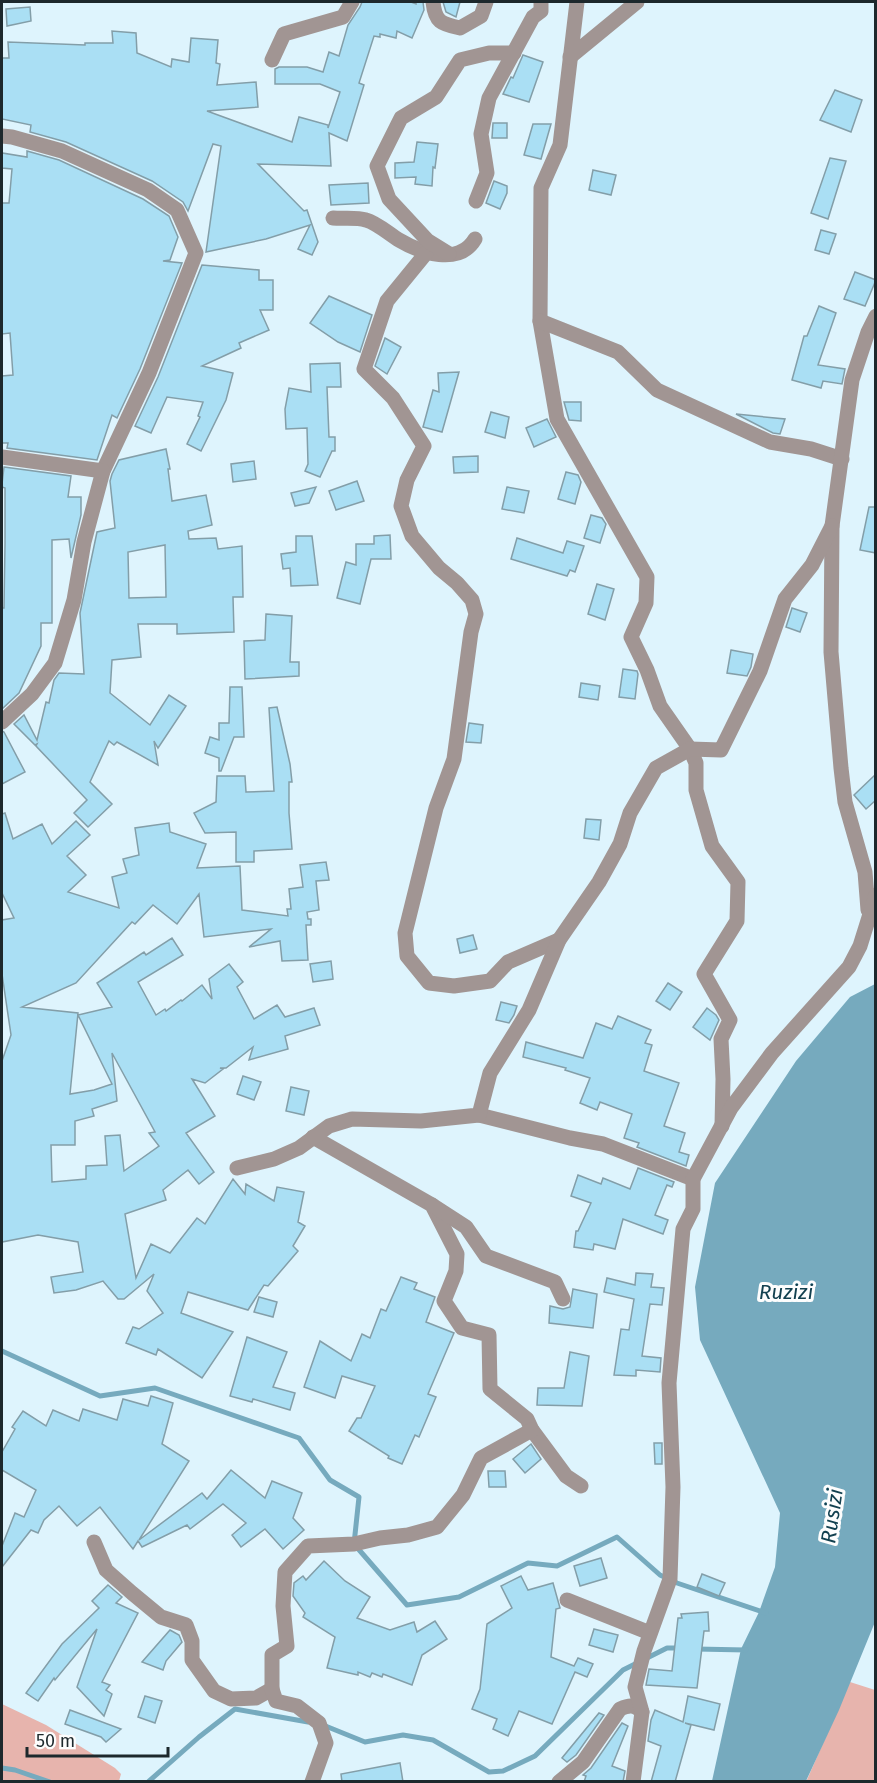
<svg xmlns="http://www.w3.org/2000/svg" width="877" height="1783" viewBox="0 0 877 1783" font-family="'Fira Sans',sans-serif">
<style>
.green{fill:#e7b4ad}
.water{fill:#76aabe}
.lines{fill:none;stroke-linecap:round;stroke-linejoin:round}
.stream{stroke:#76aabe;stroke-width:5}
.building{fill:#aadff4;stroke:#839ea8;stroke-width:1.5;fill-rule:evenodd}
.street{stroke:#a19593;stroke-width:15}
.labels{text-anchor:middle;stroke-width:6;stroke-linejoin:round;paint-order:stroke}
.water-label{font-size:21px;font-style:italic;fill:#12404f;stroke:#fdfdfd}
</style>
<rect width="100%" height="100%" fill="#def4fd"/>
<g class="green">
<path d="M850,1682L875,1690V1781L806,1782Z"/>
<path d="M2,1704L46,1725L115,1768L121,1774L119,1781H2Z"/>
</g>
<path class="water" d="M875,984V1622L839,1710L806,1781H712L741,1649L759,1612L775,1567L780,1513L700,1340L695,1287L715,1183L796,1061L850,997Z"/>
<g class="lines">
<g class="stream">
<path d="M2,1351L100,1396L155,1388L299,1438L330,1480L359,1497L354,1544L407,1605L459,1597L528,1563L557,1566L617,1537L660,1575L677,1583L766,1613"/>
<path d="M696,1649L746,1650"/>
<path d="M323,1725L365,1742L403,1735L433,1740L489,1772L503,1771L535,1756L623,1670L667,1648H680"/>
<path d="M2,1768L15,1770L50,1782"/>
<path d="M148,1782L199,1737L235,1709L308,1722"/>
</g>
</g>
<g class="building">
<path d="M362,2H411L416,4V2H423L424,10L412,38L397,31L396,38L380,34V37L374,36L359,83L364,85L347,141L329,133L331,166L258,164L304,211L307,210L318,242L312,255L298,249L310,225L266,239L206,252L221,146L213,144L188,211L183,202L152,181L66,142L30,132L31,125L2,119V58H9L8,42L85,45V43H113L112,31L136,33L137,53L171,67L172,59L189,62L191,38L218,40L216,63L220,64L217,85L256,82L258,107L207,111L292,142L299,117L328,125V128L340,92L320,84H275V69L279,67H307L323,72L329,52L339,56L348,25L360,7Z"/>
<path d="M443,2H460L456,17L446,12Z"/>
<path d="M30,7L31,21L7,26L6,9Z"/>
<path d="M523,55L543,62L529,102L503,94L511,77L513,78Z"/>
<path d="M835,90L862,100L851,132L820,120Z"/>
<path d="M493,123H507V138H492Z"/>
<path d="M533,124H551L541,159L524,155Z"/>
<path d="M417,142L438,144L435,168L433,167L432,186L415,184L416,177L395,178V163L414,162Z"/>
<path d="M27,151L59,160L143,199L169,216L178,237L170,260L163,261L182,263L140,369L117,418L112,415L97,460L7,448L8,443H2V376L13,375L10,333L2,334V203H9L12,169L2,168V153L27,157Z"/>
<path d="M830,158L846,161L828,219L811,213Z"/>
<path d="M593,170L616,175L611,195L589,190Z"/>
<path d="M494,181L507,186V193L500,209L486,203Z"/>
<path d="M368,183L369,203L331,205L329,185Z"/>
<path d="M821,230L836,234L829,254L815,250Z"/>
<path d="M202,265L259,270V280H273V310H260L269,330L239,343L241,348L202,366L233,373L226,400L201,451L187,444L200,417L198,416L203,402L167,397L151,433L135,426L158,377Z"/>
<path d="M855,272L876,280L865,306L844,299Z"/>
<path d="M329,296L372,315L360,352L338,342L310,323Z"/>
<path d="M819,306L836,313L818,365L845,369L842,384L823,381L821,388L792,380L804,336H807Z"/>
<path d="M385,338L401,347L387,374L375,366Z"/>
<path d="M340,363L341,387H327L329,437H335V451H332L320,477L305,471L308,464L307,428L286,429L285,409L289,388L311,392L310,364Z"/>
<path d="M459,372L442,432L423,427L433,390L439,392L438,373Z"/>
<path d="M564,402H581V421L569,420Z"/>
<path d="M491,412L509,417L505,438L485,432Z"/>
<path d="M736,414L785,419L780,434L773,433Z"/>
<path d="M547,419L556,437L534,447L526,428Z"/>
<path d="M166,449L170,469H168L172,501L206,495L212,525L188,531L189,539L216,538L218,549L242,546L243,597H233L234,632L177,634V624H138L141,657L112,660L110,693L150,725L169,695L186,706L158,748L154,741L158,765L117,742L114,745L109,741L90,782L112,804L88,827L74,813L87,800L36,746L37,744L35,745L14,724L24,715L37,740L46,702L49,703L54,680L59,673L84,674L80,613L97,532L115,528L110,481L112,474L119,460ZM165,545L166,597L129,598L128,552Z"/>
<path d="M478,456V472L454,473L453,457Z"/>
<path d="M254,461L256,479L233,482L231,464Z"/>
<path d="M4,467L71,476L68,497H81V515L71,558L69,539L52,540V623H41V646L19,693L2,709V608H4L5,544V488L2,487V484Z"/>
<path d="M566,472L578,475L581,482L575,504L558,499Z"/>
<path d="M357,481L364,501L336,510L329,491Z"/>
<path d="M316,487L309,503L295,506L291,493Z"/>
<path d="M507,487L529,491L524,513L502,509Z"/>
<path d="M869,507H876V553L860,550Z"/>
<path d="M591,515L602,518L606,524L600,543L584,538Z"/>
<path d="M390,535L391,559H371L360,604L337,598L346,562L356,565V544H374V536Z"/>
<path d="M296,536H312L318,585L291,586L290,568L283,569L281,554L296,552Z"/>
<path d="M517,538L563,553L567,541L584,546L575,572L570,570L567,576L511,559Z"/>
<path d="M597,584L614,589L605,620L588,614Z"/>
<path d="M792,608L807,613L800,632L786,627Z"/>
<path d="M266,614L292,616L290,662H299V676L245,679L244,641L265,640Z"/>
<path d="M731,650L753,654L751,667L747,676L727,673Z"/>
<path d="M623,669L637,671L638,674L635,699L619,697Z"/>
<path d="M581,683L600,686L598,700L579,697Z"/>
<path d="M230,687H242L244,737H234L221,771H219V758L205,753L210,737L219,740V723H229Z"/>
<path d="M277,707L290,764L292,782H289V813L292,849L254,851V862H236V832L205,833L194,813L216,802L217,776H245L246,792L274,791L269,708Z"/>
<path d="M469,723L483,725L481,743L466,742Z"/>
<path d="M2,731L4,732L25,772L2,784Z"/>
<path d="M876,774V800L866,809L854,795Z"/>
<path d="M5,813L13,839L42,824L52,844L76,821L90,835L67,856L86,875L68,892L119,908L112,877L127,873L123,859L139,855L135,828L169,823L170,832L206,844L197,868L240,866L242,910L288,916L287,909H291L289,889L303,887L300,865L326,862L329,880L316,881L319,910L307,912L308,919H311V925H306L308,960L282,961L280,941L249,947L271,929L204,937L199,894L177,924L153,905L135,924L132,922L76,983L22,1007L78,1013L70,1094L94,1090L112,1084L78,1015L112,1007L97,983L144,952L146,955L172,938L183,955L138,982L156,1015L165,1009L166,1011L181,1000L182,1001L202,985L212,999L209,979L229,964L243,982L237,987L254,1019L277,1005L285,1017L314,1008L320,1025L285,1036L288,1049L249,1060L253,1047L226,1068H220L223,1069L205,1083L192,1079L215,1116L186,1133L214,1172L199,1184L188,1170L163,1190L166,1200L125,1214L136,1278L151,1244L170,1253L197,1218L205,1224L233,1179L245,1194L246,1184L274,1201L277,1187L304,1192L298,1222L305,1226L293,1246L298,1251L268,1286L264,1285L248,1310L188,1292L181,1313L233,1332L202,1378L158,1349L156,1355L126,1343L133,1327L139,1329L163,1313L147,1291L154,1274L124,1299H118L103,1281L76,1290L54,1293L51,1277L83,1272L78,1242L38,1235L2,1242V1061L11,1035L2,974V920L14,918L2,893V814ZM112,1053L155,1132L149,1133L159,1146L124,1171L120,1135L105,1136L107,1165L86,1166V1179L52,1182L51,1145H75V1121L94,1116L92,1109L117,1101Z"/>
<path d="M586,819L601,820L599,840L584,838Z"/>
<path d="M473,935L477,949L460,953L457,939Z"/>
<path d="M331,961L333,979L313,982L310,964Z"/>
<path d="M668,983L682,992L670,1010L656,1001Z"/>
<path d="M501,1002L517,1006L514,1015L509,1023L496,1020Z"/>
<path d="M707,1008L716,1015L719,1020L710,1040L693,1027Z"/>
<path d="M618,1016L651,1030L645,1043L652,1045L644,1071L679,1083L664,1126L685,1133L679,1152L689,1155L686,1166L637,1147L639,1143L624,1138L632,1114L600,1102L597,1110L580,1103L590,1078L565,1070L566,1068L523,1057L526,1042L583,1058L596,1023L612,1029Z"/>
<path d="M243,1076L261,1082L254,1100L237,1094Z"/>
<path d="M291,1087L309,1091L304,1115L286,1111Z"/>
<path d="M638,1168L674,1182L672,1187L667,1185L655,1215L668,1220L663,1234L623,1219L615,1249L594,1244L593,1250L574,1247L576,1231H578L591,1203L571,1196L578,1175L601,1184L603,1178L630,1189Z"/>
<path d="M636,1273L653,1274L651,1287L664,1288L662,1305L650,1304L642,1356L661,1358L660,1372L636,1370V1376L614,1375L621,1329L629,1330L634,1299L604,1292L607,1278L635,1285Z"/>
<path d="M401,1277L417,1283L414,1289L435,1297L426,1322L454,1333L428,1394L436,1397L419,1437L415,1435L402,1464L388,1458L389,1456L349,1431L357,1418H361L375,1386L342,1376L335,1398L304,1387L320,1341L351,1361L362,1334L370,1338L381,1309L386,1311Z"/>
<path d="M573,1289L597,1294L593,1328L549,1323L550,1306L563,1309L570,1307Z"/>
<path d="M259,1297L277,1302L273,1317L254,1312Z"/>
<path d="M247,1337L287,1352L273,1387L295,1393L290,1410L253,1399L252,1402L230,1396Z"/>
<path d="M570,1352L589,1356L582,1406L537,1405L538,1388H564Z"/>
<path d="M151,1396L173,1403L162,1444L189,1461L139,1540L202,1493L207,1499L231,1470L265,1498L272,1481L302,1493L293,1518L304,1530L283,1549L265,1529L241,1547L232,1535L246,1523L223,1504L190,1529L187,1525L142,1547L138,1541L133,1549L100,1507L77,1526L59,1506L44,1520L38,1533L31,1530L2,1567V1546L15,1513L24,1517L36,1490L2,1470V1452L15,1429L12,1427L23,1411L46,1426L53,1410L79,1421L83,1409L117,1420L123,1399L148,1406Z"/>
<path d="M654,1443H662V1464H655Z"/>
<path d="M531,1444L541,1459L525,1473L513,1459Z"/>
<path d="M488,1471H505L506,1487H489Z"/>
<path d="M601,1558L607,1578L580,1586L574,1566Z"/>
<path d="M324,1561L345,1581L370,1597L357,1618L390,1630L414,1622L417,1632L435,1621L447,1639L422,1655L412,1685L383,1674L382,1677L372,1673L370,1677L358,1672V1675L327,1668L335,1637L303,1617L305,1613L293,1596L294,1583L303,1576L306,1580Z"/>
<path d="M702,1574L725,1583L719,1596L697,1587Z"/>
<path d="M521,1576L528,1590L553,1583L560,1608L556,1609L551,1657L574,1666L578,1658L593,1664L587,1677L575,1672L552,1724L519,1711L508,1736L493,1729L497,1719L472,1709L480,1689L487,1624L512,1608L501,1586Z"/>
<path d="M108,1585L122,1597L116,1603L138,1613L102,1682L110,1685L106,1690L112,1694L104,1716L77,1687L97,1629L55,1680L54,1678L38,1701L26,1693L62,1644L99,1608L92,1601Z"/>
<path d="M708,1612L709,1631H704L697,1688L646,1685L649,1669L672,1671L678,1618H682L681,1614Z"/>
<path d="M594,1629L618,1635L613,1652L589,1645Z"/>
<path d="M170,1630L179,1635L182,1642L166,1661L163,1670L142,1662Z"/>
<path d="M145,1696L162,1701L155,1723L138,1717Z"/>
<path d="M688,1696L720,1704L714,1730L685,1723L691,1725L675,1782H651L661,1746L648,1741L651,1720L655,1710L683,1722Z"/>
<path d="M70,1710L121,1729L106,1742L101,1737L65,1724Z"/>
<path d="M599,1713L604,1715L576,1755L567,1762L562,1758Z"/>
<path d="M622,1723L628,1726L612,1766L625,1771L623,1782H584L586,1776L583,1775L591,1768Z"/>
<path d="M400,1763L403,1782H342L341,1774Z"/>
</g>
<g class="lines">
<g class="street">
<path d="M433,2C435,22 441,24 460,28L481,16L486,2"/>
<path d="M577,2L560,145L541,188L540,321L557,419L647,577L646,603L631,637L647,670L660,706L690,749L696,763V790L712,846L738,882L737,921L704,974L730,1020L721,1039L723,1079L722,1126"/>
<path d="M570,57L637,2"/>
<path d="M272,60L284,34L343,17L352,2"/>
<path d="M2,136L12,137L62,151L148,190L177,210L196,253L149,373L103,471L84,542L74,600L55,663L32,694L2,722"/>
<path d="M476,201L487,173L481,134L489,98L533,17L541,11V2"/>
<path d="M333,218C343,219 356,217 366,220C377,223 389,234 399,240C421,253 459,266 475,239"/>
<path d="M427,252L387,301L364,369L393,398L424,446L407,480L401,506L412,536L439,568L457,583L472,600L476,614L471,632L454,759L436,808L405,933L407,956L429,983L454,986L490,981L508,962L559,940"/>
<path d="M449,254L428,241L389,199L377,166L401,118L436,97L460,60L489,53H514"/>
<path d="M540,321L618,352L657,390L770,442L811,449L842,459"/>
<path d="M2,457L103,471"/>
<path d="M868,910L865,872L845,802L841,768L831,652L832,526L852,380L868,332L876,316"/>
<path d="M479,1115L570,1138L603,1144L693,1179"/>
<path d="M313,1137L432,1205L457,1254L456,1271L444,1301L462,1328L489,1335L490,1389L527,1419L532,1430L566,1476L581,1486"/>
<path d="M237,1168L274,1159L299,1148L329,1126L352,1119L421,1121L479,1115L490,1073L529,1010L559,940L599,882L620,844L630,813L656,768L690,749L721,750L760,671L785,599L812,565L832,526"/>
<path d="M432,1205L466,1227L486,1256L555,1282L563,1299"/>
<path d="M94,1542L106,1570L132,1593L161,1617L186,1625L192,1641V1660L214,1691L231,1699L256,1698L272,1689"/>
<path d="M567,1600L650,1633"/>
<path d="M312,1782L326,1743L319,1723L297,1706L276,1701L272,1689V1655L287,1646L283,1606L285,1572L308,1546L354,1544L380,1538L408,1535L437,1527L463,1495L481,1458L532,1430"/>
<path d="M559,1782L583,1762L620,1709C629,1705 634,1704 642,1712"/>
<path d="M633,1782L642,1712L635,1687L644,1651L670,1579L673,1487L669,1383L683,1229L693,1209V1179L731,1108L772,1053L849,967L860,946L876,895"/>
</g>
</g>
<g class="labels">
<g class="water-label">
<text x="786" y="1299">Ruzizi</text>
<text transform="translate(832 1516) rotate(-82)" y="7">Rusizi</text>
</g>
</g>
<rect width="877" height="1783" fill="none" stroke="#1d282c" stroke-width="6"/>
<path d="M27 1747v9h141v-9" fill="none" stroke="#1d282c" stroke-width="3"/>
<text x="36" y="1747" font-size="18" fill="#1d282c" stroke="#fdfdfd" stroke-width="4.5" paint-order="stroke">50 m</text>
</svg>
